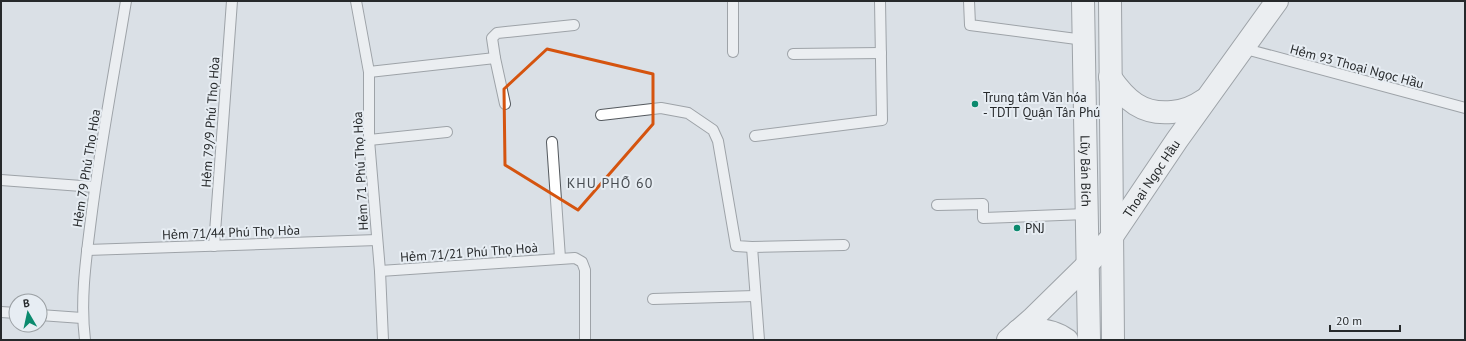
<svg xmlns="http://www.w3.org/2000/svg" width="1466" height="341" viewBox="0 0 1466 341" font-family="'PT Sans',sans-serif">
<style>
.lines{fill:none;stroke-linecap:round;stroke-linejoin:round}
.service-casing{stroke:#54595e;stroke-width:12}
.secondary-casing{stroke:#54595e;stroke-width:24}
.service{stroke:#fff;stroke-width:10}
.secondary{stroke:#fff;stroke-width:22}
.marked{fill:none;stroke:#d5540f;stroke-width:3;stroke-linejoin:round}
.poi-dot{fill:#0b8a6e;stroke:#e7edf3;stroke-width:1.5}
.labels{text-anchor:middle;stroke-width:4;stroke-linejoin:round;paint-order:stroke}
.street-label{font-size:13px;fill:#26292b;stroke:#e7edf3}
.poi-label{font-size:13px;fill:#26292b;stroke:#e7edf3;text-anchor:start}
.neighbourhood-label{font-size:14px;letter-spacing:1px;fill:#484d52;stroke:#e7edf3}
</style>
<rect width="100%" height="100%" fill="#dae0e6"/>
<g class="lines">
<g class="service-casing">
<g id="service">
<path d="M356,1L369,72V140L380,271L383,340"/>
<path d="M733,1V52"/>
<path d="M969,1L970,25L1084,40"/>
<path d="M1242,48L1465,108"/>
<path d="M793,54L881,53"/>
<path d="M369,72L495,58"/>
<path d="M505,104L495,58L492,38L497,33L574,25"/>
<path d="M601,115L661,108L688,113L713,130L718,141L736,246L752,247"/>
<path d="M755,136L882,120L880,1"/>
<path d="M369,140L447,132"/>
<path d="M552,142L560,258"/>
<path d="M1,180L95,187"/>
<path d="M937,205L983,204V218L1086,214"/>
<path d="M214,246L232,1"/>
<path d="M87,250L377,240"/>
<path d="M380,271L575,258L582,262L585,270V340"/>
<path d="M653,299L755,296"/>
<path d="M1,312L16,313"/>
<path d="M40,315L82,318"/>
<path d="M85,340C80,300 86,259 91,219C100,146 114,74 126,1"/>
<path d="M759,340L752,247L844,245"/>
</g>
</g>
<g class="secondary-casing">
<g id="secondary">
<path id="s1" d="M1083,1L1089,340"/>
<path d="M1110,1L1113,340"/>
<path d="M1110,77C1126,100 1142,115 1172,112C1185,111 1194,107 1204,100"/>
<path d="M1018,331C1036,328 1052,329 1067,340"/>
<path id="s2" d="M1008,340L1032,319L1087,265L1111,238L1177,140L1277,1"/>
</g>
</g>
<use href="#service" class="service"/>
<use href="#secondary" class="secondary"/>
</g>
<path d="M0 0H1466V341H0ZM547,49L653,74V124L578,210L505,165L504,89Z" fill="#dae0e6" fill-opacity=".55" fill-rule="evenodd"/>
<path class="marked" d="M547,49L653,74V124L578,210L505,165L504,89Z"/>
<g class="poi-dot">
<circle cx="975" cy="104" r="4"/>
<circle cx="1017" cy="228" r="4"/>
</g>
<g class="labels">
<g class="street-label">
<text transform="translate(1357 66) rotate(15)" y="5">Hẻm 93 Thoại Ngọc Hầu</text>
<text transform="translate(210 122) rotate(-86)" y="5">Hẻm 79/9 Phú Thọ Hòa</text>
<text transform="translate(86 168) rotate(-81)" y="5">Hẻm 79 Phú Thọ Hòa</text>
<text transform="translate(360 171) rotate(-93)" y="5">Hẻm 71 Phú Thọ Hòa</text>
<text dy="5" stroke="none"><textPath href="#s1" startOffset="170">Lũy Bán Bích</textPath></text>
<text dy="5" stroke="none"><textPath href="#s2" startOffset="217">Thoại Ngọc Hầu</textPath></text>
<text transform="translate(231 232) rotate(-2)" y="5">Hẻm 71/44 Phú Thọ Hòa</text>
<text transform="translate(469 252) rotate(-4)" y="5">Hẻm 71/21 Phú Thọ Hoà</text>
</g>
<g class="poi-label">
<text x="983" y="102">Trung tâm Văn hóa<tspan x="983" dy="15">- TDTT Quận Tân Phú</tspan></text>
<text x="1025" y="233">PNJ</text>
</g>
<g class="neighbourhood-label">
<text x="610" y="188">KHU PHỐ 60</text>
</g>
</g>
<rect width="1466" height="341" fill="none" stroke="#26292b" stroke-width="4"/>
<g transform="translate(28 313) rotate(351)"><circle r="19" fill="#e7edf3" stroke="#9a9fa3"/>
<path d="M0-3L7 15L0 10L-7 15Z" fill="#0b8a6e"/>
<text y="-6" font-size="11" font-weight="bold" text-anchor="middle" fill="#26292b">B</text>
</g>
<path d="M1330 325v6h70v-6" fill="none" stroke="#26292b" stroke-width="2"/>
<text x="1336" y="325" font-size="12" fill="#26292b" stroke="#e7edf3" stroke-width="3" paint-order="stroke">20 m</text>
</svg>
